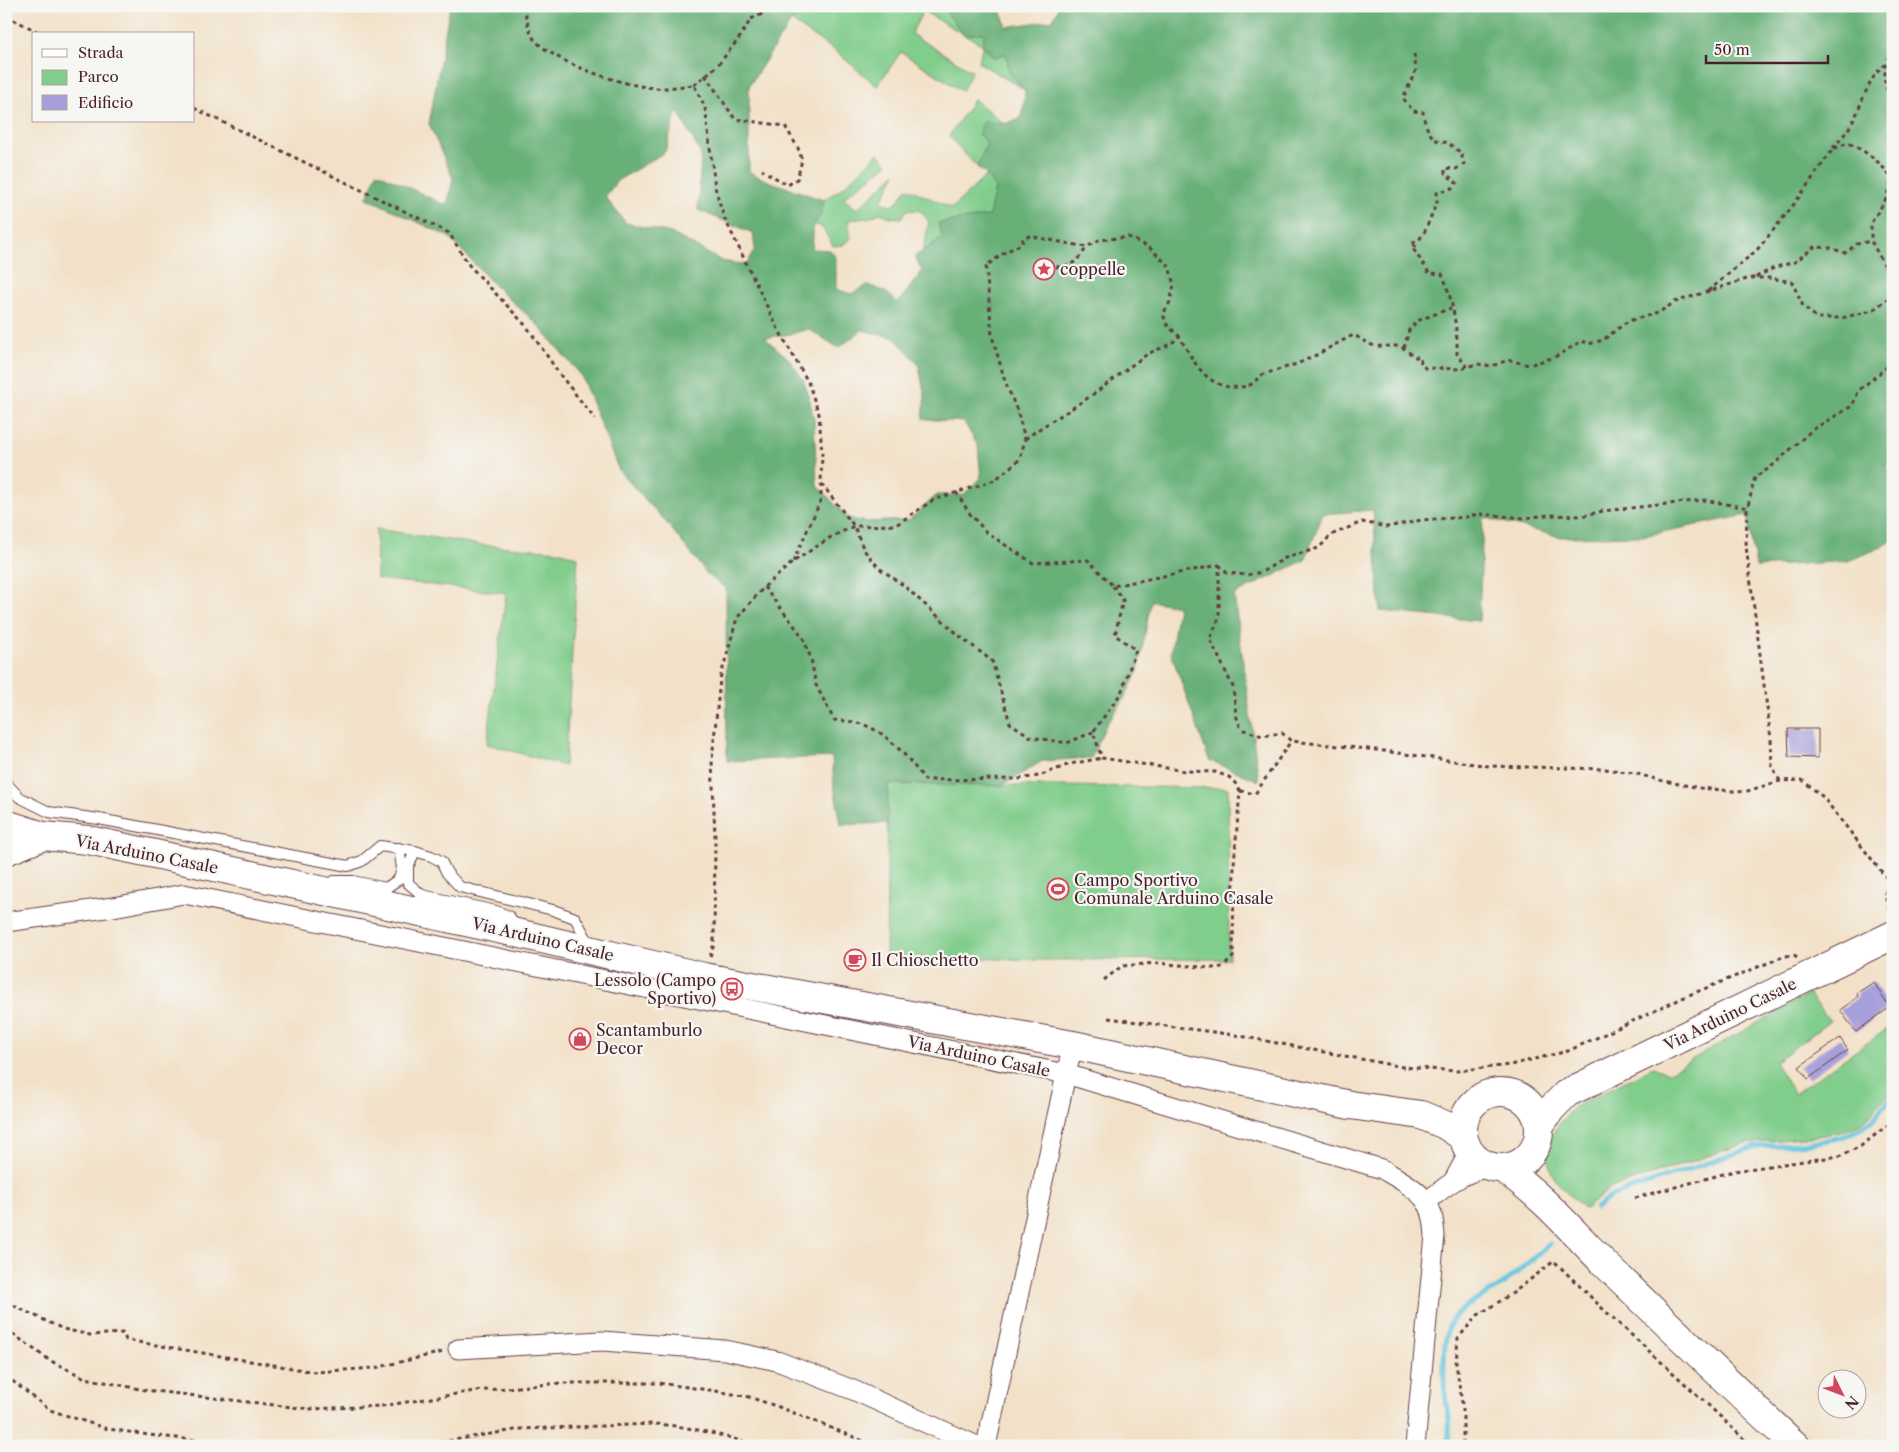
<svg xmlns="http://www.w3.org/2000/svg" width="1899" height="1452" viewBox="0 0 1899 1452" font-family="'Libre Caslon Text',serif">
<style>
.green{fill:#81cd8c;stroke:#66765c}
.forest{fill:#68b078;stroke:#596852;fill-rule:evenodd}
.lines{fill:none;stroke-linecap:round;stroke-linejoin:round}
.stream{stroke:#60c4de;stroke-width:5}
.building{fill:#a79fda}
.lane-casing{stroke:#633c43;stroke-width:12}
.street-casing{stroke:#633c43;stroke-width:21}
.secondary-casing{stroke:#633c43;stroke-width:30}
.path{stroke:#633c43;stroke-width:3;stroke-dasharray:4 4;stroke-linecap:butt}
.lane{stroke:#fff;stroke-width:10}
.street{stroke:#fff;stroke-width:19}
.secondary{stroke:#fff;stroke-width:28}
.labels{text-anchor:middle;stroke-width:4.5;stroke-linejoin:round;paint-order:stroke}
.poi-label{font-size:16px;fill:#4a1f2b;stroke:#f6f6f2;text-anchor:start}
.street-label{font-size:16px;fill:#4a1f2b;stroke:#f6f6f2}
</style>
<rect width="100%" height="100%" fill="#f6f6f2"/>
<filter id="ink" filterUnits="userSpaceOnUse"><feTurbulence type="fractalNoise" baseFrequency=".02" numOctaves="2"/><feDisplacementMap in="SourceGraphic" scale="10" xChannelSelector="R" yChannelSelector="G"/><feConvolveMatrix kernelMatrix="1 2 1 2 8 2 1 2 1" color-interpolation-filters="sRGB"/></filter>
<filter id="wash" filterUnits="userSpaceOnUse"><feTurbulence type="fractalNoise" baseFrequency=".0096" numOctaves="4" result="noise"/><feDisplacementMap in="SourceGraphic" scale="20" xChannelSelector="R" yChannelSelector="G"/><feGaussianBlur stdDeviation="1.12" result="paint"/><feColorMatrix in="noise" values="0 0 0 0 0 0 0 0 0 0 0 0 0 0 0 0 0 1.4 0 .05"/><feComposite in="paint" operator="in"/></filter>
<g filter="url(#wash)">
<rect width="100%" height="100%" fill="#f2e1c8"/>
<g class="green">
<path d="M812,6H942L964,35L984,32L1006,54L1010,74L1025,90L978,62L983,45L923,11L911,34L972,71L962,91L901,52L877,86L834,50L791,21Z"/>
<path d="M974,99L1004,124L987,143L977,167L949,136Z"/>
<path d="M878,153L888,164L843,198L857,209L896,173L881,202L894,206L907,188L952,208L987,175L995,189L989,216L938,223L942,237L923,251L929,222L921,211L907,210L901,218L890,217L880,213L868,218L848,220L851,238L843,245L833,246L822,227L814,224L821,215L824,200L845,186Z"/>
<path d="M376,529L482,545L558,551L578,557L565,766L487,744L506,593L377,579Z"/>
<path d="M888,784L1228,788L1229,959L1042,960L886,956Z"/>
<path d="M1809,994L1830,1021L1775,1062L1794,1094L1893,1025V1090L1862,1124L1841,1132L1818,1136L1744,1144L1611,1188L1585,1209C1575,1200 1563,1190 1555,1179C1539,1154 1555,1124 1574,1107L1653,1067L1668,1073Z"/>
</g>
<path class="forest" d="M450,6H812L791,21L749,86V172L768,181L824,200L821,215L814,224L812,249L830,250L836,257V289L851,294L868,285L886,292L898,303L922,271L915,256L930,247L942,237L938,223L989,216L995,189L987,175L977,167L987,143L978,134L984,121L1004,124L1020,119L1024,105L1025,90L1010,74L1006,54L993,57L983,45L984,33L964,35L942,6H1000L1006,27L1053,20L1059,6H1893V466L1884,463L1893,474V540L1882,547L1848,561L1756,567L1747,515L1642,536L1560,537L1483,517L1479,621L1380,611L1373,510L1323,514L1305,560L1234,595L1259,781L1209,760L1171,653L1178,606L1151,601L1138,671L1124,699L1106,725L1091,758L1042,761L1002,786L888,784L887,823L841,825L834,786L832,757L727,761L726,588L708,575L666,522L619,471L581,375L535,322L498,289L449,237L367,198L377,172L447,206L453,178L429,124ZM677,110L701,154L698,210L753,233L755,250L746,265L722,261L671,233L626,223L605,197L617,181L665,152ZM808,329L839,348L862,330L895,338L918,363L925,396L923,419L964,422L978,446L981,478L963,495H937L909,520L865,522L848,518L817,485L814,420L809,396L803,379L788,358L765,338L791,334Z"/>
<g class="lines">
<g class="stream">
<path d="M1596,1208L1611,1196L1754,1147L1812,1143L1842,1137L1862,1128L1871,1122L1893,1096"/>
<path d="M1446,1446C1454,1424 1445,1403 1444,1382C1444,1365 1443,1332 1453,1318C1463,1306 1485,1296 1497,1288C1516,1275 1533,1258 1550,1244"/>
</g>
</g>
<g id="blocks">
<g class="building">
<path d="M1788,729H1818V758L1789,757Z"/>
<path d="M1874,982L1883,998L1890,1007L1856,1032L1840,1010L1858,997L1857,993Z"/>
<path d="M1840,1038L1848,1050L1808,1079L1799,1067Z"/>
</g>
</g>
</g>
<g filter="url(#ink)">
<use href="#blocks" fill-opacity="0" stroke="#633c43" stroke-width="1"/>
<g class="lines">
<g class="lane-casing">
<g id="lane">
<path d="M6,783L19,797L49,812L99,819L348,866L362,861L380,846L415,851L431,856L441,861L447,873L460,887L553,910L575,918L591,947"/>
<path d="M415,851L408,867V883L422,895L496,911L509,916L518,929"/>
<path d="M331,884L334,881H353L386,888L399,879L402,868L399,848"/>
</g>
</g>
<g class="street-casing">
<g id="street">
<path d="M6,922L113,907L184,894L1066,1074L1073,1045"/>
<path d="M1454,1180L1469,1152"/>
<path d="M1426,1202C1449,1184 1460,1174 1488,1167"/>
<path d="M458,1349L602,1341L725,1350L777,1361L853,1390L977,1446"/>
<path d="M986,1446L1066,1074L1382,1169C1397,1178 1415,1187 1426,1201C1433,1211 1434,1224 1435,1235L1415,1446"/>
</g>
</g>
<g class="secondary-casing">
<g id="secondary">
<path d="M6,824L43,836L88,840L155,854L521,934L704,977L1073,1045L1350,1105L1421,1115L1445,1125L1463,1137"/>
<path d="M6,851L43,836"/>
<circle cx="1501" cy="1130" r="38"/>
<path d="M1540,1125L1551,1109L1567,1093L1893,935"/>
<path d="M1503,1169C1541,1194 1571,1230 1603,1262C1667,1324 1731,1386 1796,1446"/>
</g>
</g>
<g class="path">
<path d="M524,6C526,16 528,31 534,39C554,63 624,86 655,88C667,89 681,86 694,85L705,107L715,187L723,215L777,327L808,382L819,414L822,453L821,483L854,526L864,550L879,568L903,585L961,637L992,661L1010,723L1031,737L1067,743L1093,732"/>
<path d="M1893,9L1890,14L1892,41L1884,78L1893,114"/>
<path d="M761,15V6"/>
<path d="M6,16L43,34"/>
<path d="M1414,54L1416,70L1403,98L1413,111L1423,112C1424,125 1432,145 1447,142L1461,153L1464,164L1456,169L1445,168V173L1457,183L1452,188L1437,193V202L1425,231L1419,240L1411,244L1417,247L1414,250L1429,273L1442,274C1452,296 1458,330 1457,354L1467,367"/>
<path d="M705,75L735,119L785,126L798,148L802,160L797,179L788,185L762,170"/>
<path d="M694,85L718,65L740,37L751,19L781,6"/>
<path d="M194,108L449,233L469,265L527,327L561,376L595,419"/>
<path d="M1833,148C1840,140 1847,132 1852,123C1863,104 1869,69 1893,61"/>
<path d="M1893,175L1886,199L1871,223V241L1893,281"/>
<path d="M1048,267C1071,267 1074,266 1087,247"/>
<path d="M1756,277L1776,267L1795,262L1814,247L1831,248L1845,253L1857,244L1871,241"/>
<path d="M1708,291L1757,250L1792,207L1833,149L1848,143C1867,152 1880,161 1892,179"/>
<path d="M1404,348L1409,330L1417,321L1451,308"/>
<path d="M1025,439C1042,426 1059,417 1077,405C1101,390 1123,371 1146,355C1158,348 1171,347 1179,336C1195,364 1209,394 1247,386C1253,385 1257,378 1262,375C1278,369 1295,366 1310,358C1325,351 1338,342 1354,335C1360,338 1366,343 1372,345C1390,350 1396,338 1414,357H1420L1421,364L1425,368L1460,369L1477,364L1492,366L1508,360L1529,365L1555,357L1582,341L1589,344L1603,340L1628,321L1658,313L1675,302L1750,278H1771L1792,282L1803,306L1817,318H1842L1873,310L1893,295"/>
<path d="M956,492L972,517H973L987,533L1033,563L1088,560L1113,586L1219,565V618L1210,639L1233,687L1236,715L1241,729L1262,736L1282,733L1291,741L1377,750L1489,766L1605,769L1634,773L1659,780L1700,788L1744,792L1780,781L1802,780L1823,797L1888,880L1885,896L1891,915"/>
<path d="M793,562L821,500V484"/>
<path d="M1219,565L1227,573L1247,575L1262,572L1285,558L1319,548L1331,535L1362,522L1387,527L1422,520L1466,517L1479,514L1525,518L1548,515L1582,516L1603,511L1704,500L1748,508"/>
<path d="M764,587L803,637L811,659L816,685L834,720C842,721 853,721 861,724C887,731 909,759 925,780L1018,779L1039,776L1070,764L1102,758"/>
<path d="M1780,781L1772,767L1771,739L1746,546L1747,510L1755,477L1771,467L1812,430L1852,406L1859,390L1893,362"/>
<path d="M1240,791L1255,794L1291,741"/>
<path d="M710,957L714,944L715,837L712,760L720,679L737,618L764,587L793,562L831,537L854,526L896,525L933,500L995,480L1020,459L1025,439L1018,413L1005,381L992,336L986,266L1007,251L1022,244L1023,239L1029,236L1087,247L1099,240L1128,237L1149,247L1169,266L1174,285L1170,302L1163,314L1167,325L1179,336"/>
<path d="M1104,980L1122,966L1157,963L1212,968L1223,967L1233,957L1234,864L1240,791L1235,783L1229,777L1215,772L1186,771L1102,758L1093,732L1121,693L1136,650L1115,635L1123,600L1113,586"/>
<path d="M1108,1018L1235,1035L1403,1067L1456,1071L1510,1065L1568,1051L1689,995L1785,956L1794,955L1799,958"/>
<path d="M1635,1198L1734,1171L1840,1156L1861,1146L1893,1121"/>
<path d="M6,1302L63,1329L90,1335L123,1333L126,1340L315,1372L375,1368L443,1352"/>
<path d="M6,1329L49,1360L85,1378L145,1390L309,1409L382,1406L475,1391L561,1383H658L716,1391L749,1397L779,1407L876,1446"/>
<path d="M6,1376L50,1410L108,1429L149,1435L249,1446"/>
<path d="M1463,1444V1409L1456,1364L1458,1338L1478,1315L1513,1293L1554,1261L1603,1309L1704,1401L1751,1446"/>
<path d="M417,1446L521,1429L654,1424C690,1426 724,1436 758,1446"/>
</g>
<use href="#lane" class="lane"/>
<use href="#street" class="street"/>
<use href="#secondary" class="secondary"/>
</g>
</g>
<defs>
<g id="sight-ring" transform="scale(1.125)"><circle r="9.5" fill="#f6f6f2" stroke="#d1495b" stroke-width="1.5"/><path d="M0-6L1.8-2.2L6-1.7L2.9 1.2L3.7 5.4L0 3.3L-3.7 5.4L-2.9 1.2L-6-1.7L-1.8-2.2Z" fill="#d1495b"/></g>
<g id="stadium-ring" transform="scale(1.125)"><circle r="9.5" fill="#f6f6f2" stroke="#d1495b" stroke-width="1.5"/><path d="M0-5a6.5 5 0 1 0 0 10a6.5 5 0 1 0 0-10ZM-3.5-1.8h7v3.6h-7Z" fill="#d1495b"/></g>
<g id="cafe-ring" transform="scale(1.125)"><circle r="9.5" fill="#f6f6f2" stroke="#d1495b" stroke-width="1.5"/><path d="M-5.5-4.5H6V0H3Q3 3.5 0 3.5H-2.5Q-5.5 3.5-5.5 0ZM3-3.2v2h1.7v-2ZM-6 4.5H4V6H-6Z" fill="#d1495b"/></g>
<g id="bus-ring" transform="scale(1.125)"><circle r="9.5" fill="#f6f6f2" stroke="#d1495b" stroke-width="1.5"/><path d="M-5-6H5V4H4V6H2V4H-2V6H-4V4H-5ZM-3.5-4V0h7V-4ZM-3.5 1.2v1.5H-2V1.2ZM2 1.2v1.5H3.5V1.2Z" fill="#d1495b"/></g>
<g id="shop-ring" transform="scale(1.125)"><circle r="9.5" fill="#f6f6f2" stroke="#d1495b" stroke-width="1.5"/><path d="M-5-2.5h2.3a2.7 3.5 0 0 1 5.4 0H5L5.5 6h-11ZM-1.5-2.5h3a1.5 2.3 0 0 0-3 0Z" fill="#d1495b"/></g>
</defs>
<g fill-rule="evenodd">
<use href="#sight-ring" x="1044" y="269"/>
<use href="#stadium-ring" x="1058" y="889"/>
<use href="#cafe-ring" x="855" y="960"/>
<use href="#bus-ring" x="732" y="989"/>
<use href="#shop-ring" x="580" y="1039"/>
</g>
<g class="labels">
<g class="poi-label">
<text x="1060" y="275">coppelle</text>
<text x="1074" y="886">Campo Sportivo<tspan x="1074" dy="18">Comunale Arduino Casale</tspan></text>
<text x="871" y="966">Il Chioschetto</text>
<text x="716" y="986" text-anchor="end">Lessolo (Campo<tspan x="716" dy="18">Sportivo)</tspan></text>
<text x="596" y="1036">Scantamburlo<tspan x="596" dy="18">Decor</tspan></text>
</g>
<g class="street-label">
<text transform="translate(147 854) rotate(11)" y="6">Via Arduino Casale</text>
<text transform="translate(543 939) rotate(13)" y="6">Via Arduino Casale</text>
<text transform="translate(1730 1014) rotate(-26)" y="6">Via Arduino Casale</text>
<text transform="translate(979 1056) rotate(12)" y="6">Via Arduino Casale</text>
</g>
</g>
<rect width="1899" height="1452" fill="none" stroke="#f6f6f2" stroke-width="25"/>
<rect x="32" y="32" width="162" height="90" fill="#f6f6f2" stroke="#b1a0a2"/>
<rect x="42" y="49" width="25" height="8" fill="#ffffff" stroke="#b1a0a2"/>
<text x="78" y="58" font-size="15" fill="#4a1f2b">Strada</text>
<rect x="42" y="70" width="25" height="15" fill="#81cd8c" stroke="#b1a0a2"/>
<text x="78" y="82" font-size="15" fill="#4a1f2b">Parco</text>
<rect x="42" y="95" width="25" height="15" fill="#a79fda" stroke="#b1a0a2"/>
<text x="78" y="108" font-size="15" fill="#4a1f2b">Edificio</text>
<g transform="translate(1842 1394) rotate(132)"><circle r="24" fill="#f6f6f2" stroke="#b1a0a2"/>
<path d="M0-4L9 19L0 12L-9 19Z" fill="#d1495b"/>
<text y="-8" font-size="14" font-weight="bold" text-anchor="middle" fill="#4a1f2b">N</text>
</g>
<path d="M1706 55v8h122v-8" fill="none" stroke="#4a1f2b" stroke-width="2.5"/>
<text x="1714" y="55" font-size="15" fill="#4a1f2b" stroke="#f6f6f2" stroke-width="4" paint-order="stroke">50 m</text>
</svg>
